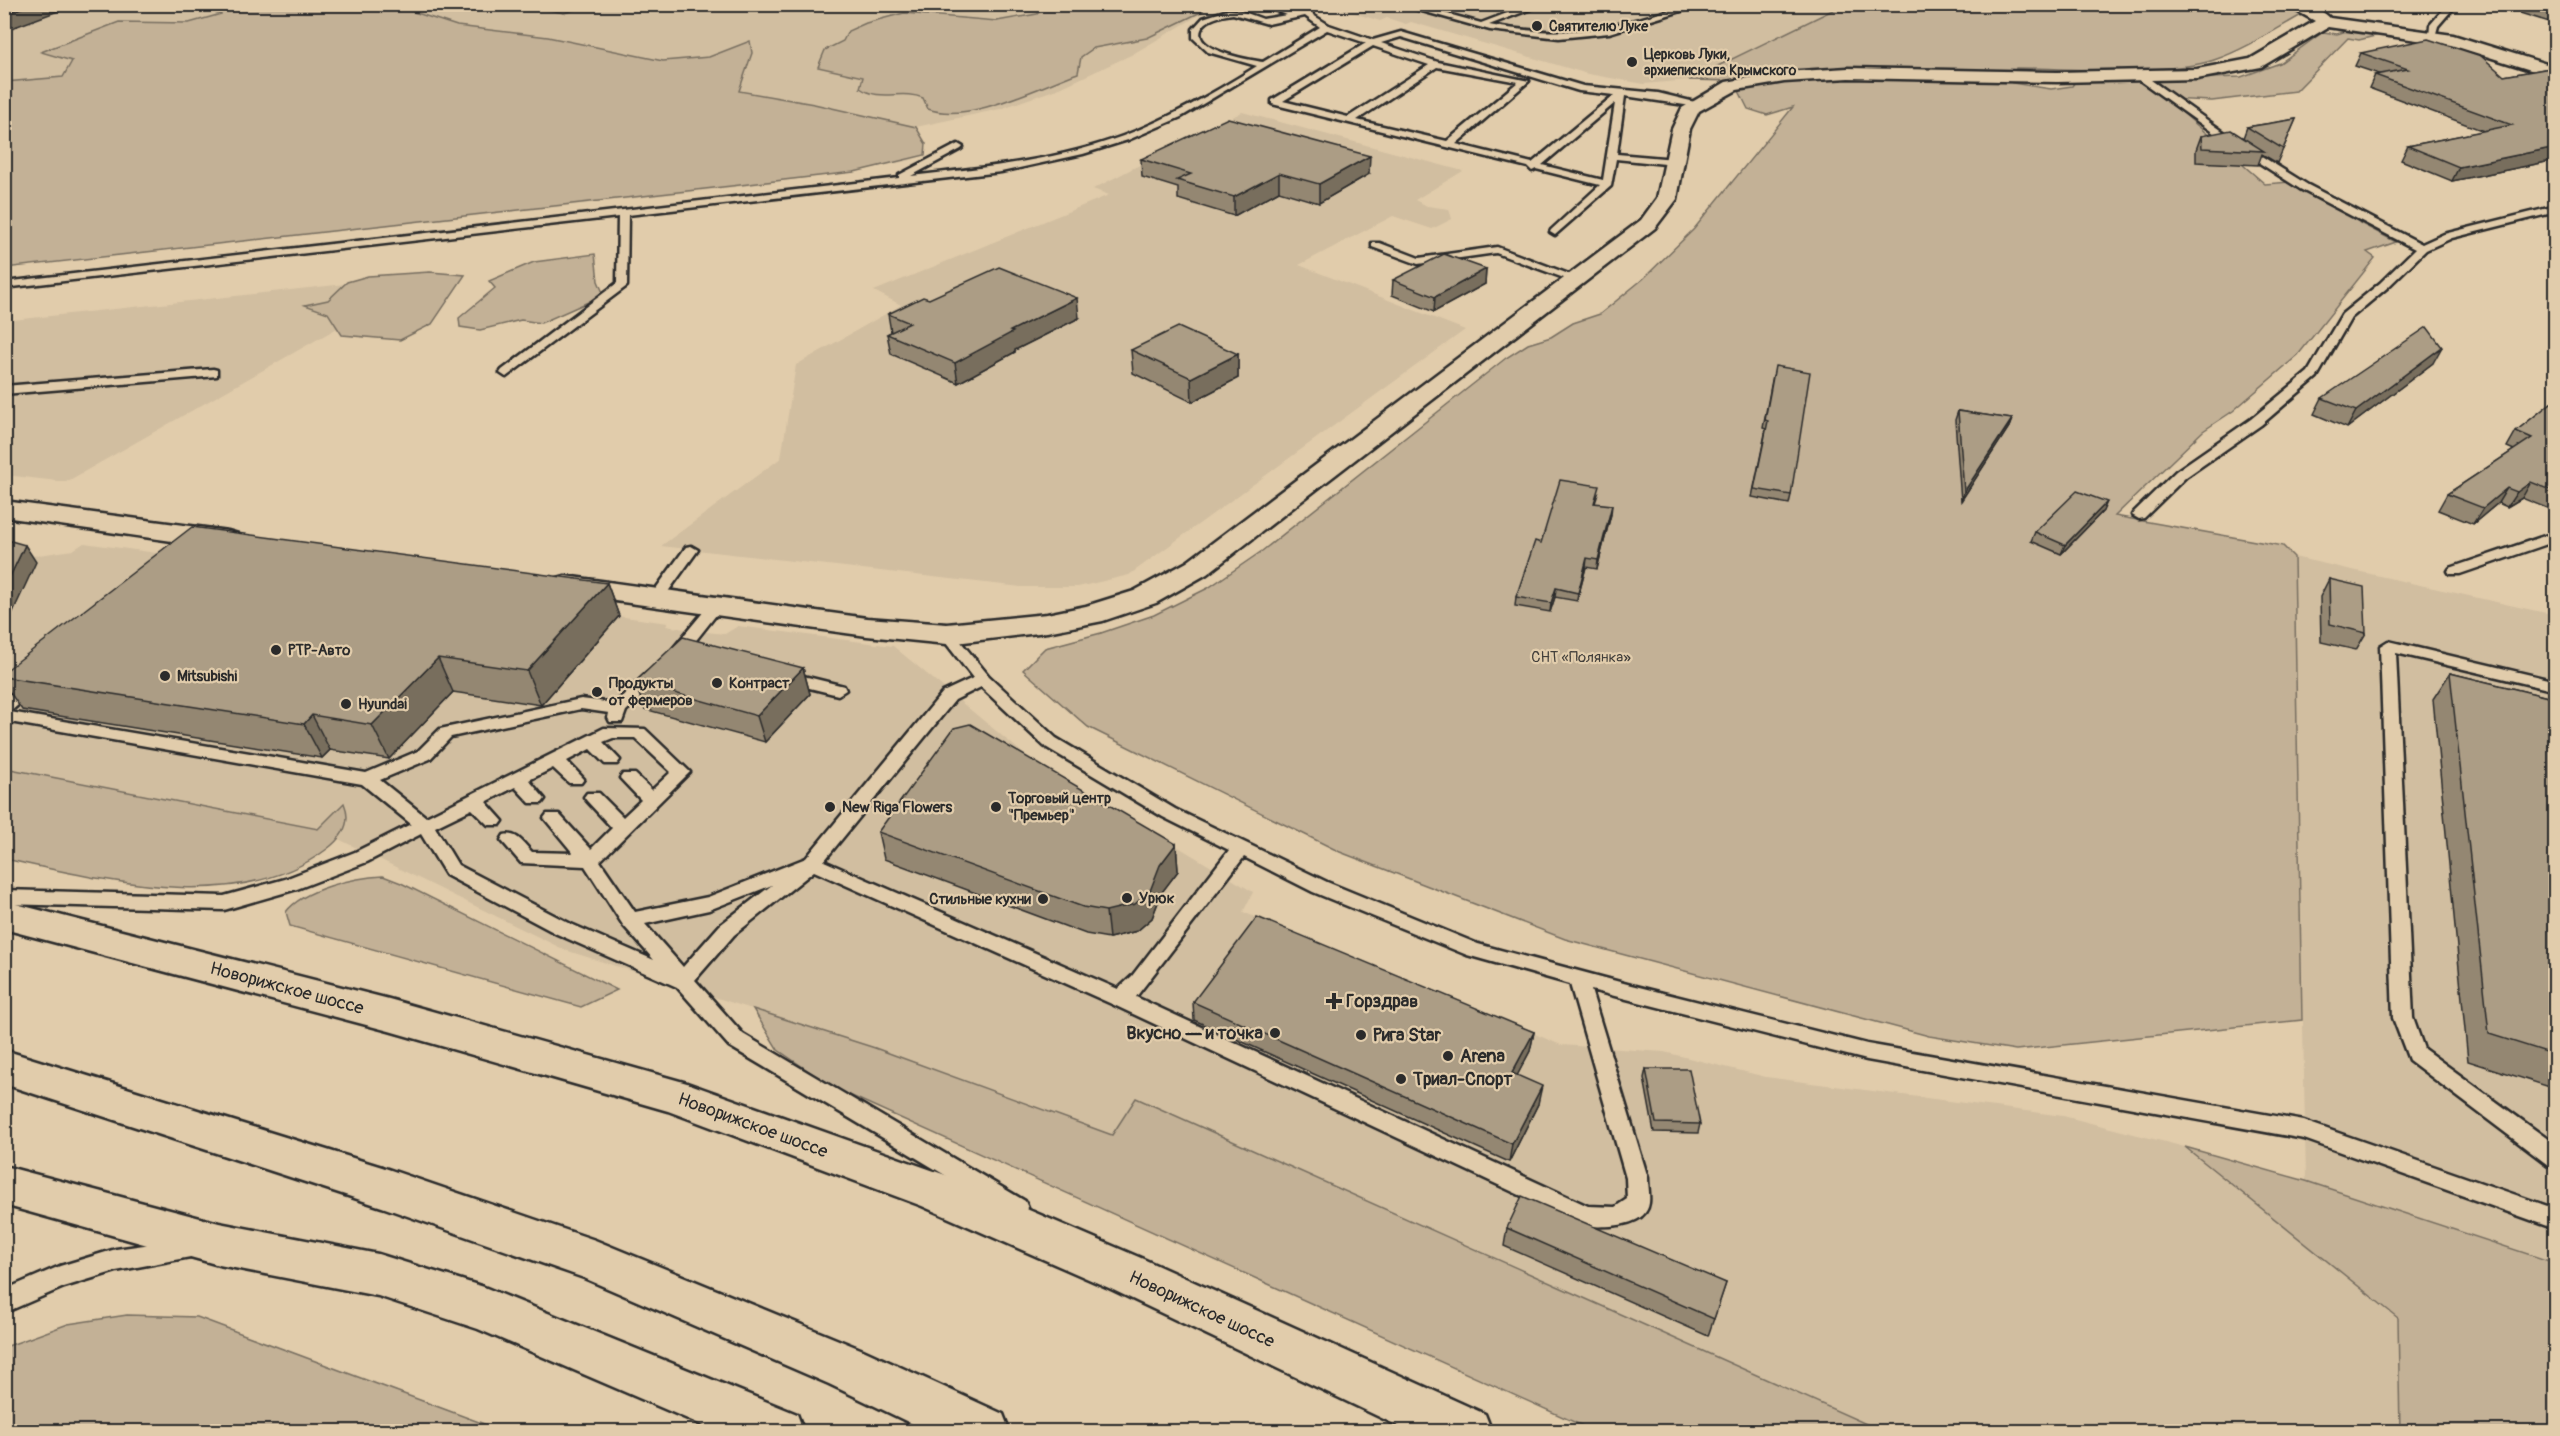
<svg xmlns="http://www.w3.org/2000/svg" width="2560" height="1436" viewBox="0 0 2560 1436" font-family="Pangolin,sans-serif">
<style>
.built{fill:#d1bea0}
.green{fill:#c3b196;stroke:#776e60;stroke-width:1.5}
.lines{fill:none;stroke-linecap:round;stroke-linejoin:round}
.lane-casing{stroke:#2b2b2b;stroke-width:5}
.street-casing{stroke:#2b2b2b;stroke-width:5}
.secondary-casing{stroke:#2b2b2b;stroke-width:5}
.highway-casing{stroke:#2b2b2b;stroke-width:5}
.lane{fill:#e1ccab;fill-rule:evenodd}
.street{fill:#e1ccab;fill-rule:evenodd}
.secondary{fill:#e1ccab;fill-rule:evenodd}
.highway{fill:#e1ccab;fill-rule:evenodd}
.wall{fill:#948772;stroke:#2b2b2b;stroke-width:1.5}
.shaded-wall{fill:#786e5d;stroke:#2b2b2b;stroke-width:1.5}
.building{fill:#ac9d85;stroke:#2b2b2b;stroke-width:1.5}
.poi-dot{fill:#2b2b2b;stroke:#e1ccab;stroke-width:2}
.labels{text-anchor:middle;stroke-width:4.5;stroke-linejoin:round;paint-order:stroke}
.far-poi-label{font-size:14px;font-weight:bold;fill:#2b2b2b;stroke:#e1ccab;text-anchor:start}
.poi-label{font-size:15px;font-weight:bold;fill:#2b2b2b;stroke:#e1ccab;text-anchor:start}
.park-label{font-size:15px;fill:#423f3b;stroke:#e1ccab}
.near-street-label{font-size:18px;fill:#2b2b2b;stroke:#e1ccab}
.near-poi-label{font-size:18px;font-weight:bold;fill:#2b2b2b;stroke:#e1ccab;text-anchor:start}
</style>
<rect width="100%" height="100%" fill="#e1ccab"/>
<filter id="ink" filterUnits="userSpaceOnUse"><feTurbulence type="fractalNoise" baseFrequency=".0167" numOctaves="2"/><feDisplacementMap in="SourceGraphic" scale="12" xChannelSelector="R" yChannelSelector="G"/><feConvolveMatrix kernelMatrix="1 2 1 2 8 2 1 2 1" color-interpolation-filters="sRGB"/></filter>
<g filter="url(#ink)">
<g class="built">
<path d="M1335,4L1843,5L1689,80L1644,84L1588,74L1411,22L1406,24L1387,18L1380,21L1331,6Z"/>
<path d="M4,5H1207L1203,13L1131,55L1060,88L1000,109L916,127L926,144L925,155L911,160L854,172L727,188L5,268Z"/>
<path d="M1242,112L1463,171L1415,200L1427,206L1449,209L1452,219L1432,229L1393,216L1299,265L1465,330L1129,575L1078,587H1021L661,546L781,458L796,365L901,305L874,291L1109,195L1093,189Z"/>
<path d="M345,284L378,305L66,482L5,475L4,321Z"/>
<path d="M84,543L668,623L666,626L697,631L725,634L738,626L893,646L1024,754L1253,892L1243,912L1561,1045L1664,1052L1766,1077L2063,1116L2185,1147L2398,1318L2400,1431H1882L1136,1099L1113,1135L875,1048L565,950L318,829L5,768V560L73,550Z"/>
<path d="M2294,557L2555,615V1263L2306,1181Z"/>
</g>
<g class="green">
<path d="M2284,4L2305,13C2276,29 2246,49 2214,60C2164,76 2071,68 2016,68L2012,83L2051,89L2072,86L2075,82L2241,77L2280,63L2323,32L2337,34L2350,30L2387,33L2359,40L2348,38L2296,91L2212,101L2167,99L2265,184L2290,182L2365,222L2360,223L2396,242L2367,252L2375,258L2298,355L2233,411L2203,431L2115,516L2283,546L2294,557L2302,1020L2016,1050L1929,1036L1565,939L1340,852L1088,727L1023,670L1045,648L1101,633L1154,615L1208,588L1262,551L1506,358L1528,344L1551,337L1573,323L1600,314L1643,279L1694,229L1793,107L1767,115L1748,109L1734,81L1689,80L1843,5Z"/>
<path d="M216,5H392L457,26L548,37L663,61L709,57L750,41L752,53L739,91L814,104L916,127L926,144L925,155L854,172L5,268V82L63,77L72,61L41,52L119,22L189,23L221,14Z"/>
<path d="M525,5L591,4V5L564,13Z"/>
<path d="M1046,5L1201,4L1203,11L1147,38L1094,48L1081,57L1078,73C1038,87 969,124 928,109L923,98C902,89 880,102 860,88L863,77L818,67L825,50L843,41L848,31L866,23L904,13L997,21L1037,14Z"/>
<path d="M595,254L598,281L604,295L541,323L521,320L480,330L460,327L459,318L495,288L489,281L534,262Z"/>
<path d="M430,272L465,275L432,324L400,340L342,335L328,313L305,305L328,300L347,282L368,276Z"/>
<path d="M5,768L318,829L344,803C352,822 343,837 327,849C239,916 103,880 5,859Z"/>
<path d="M383,876L401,883L617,990L581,1007L290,926L286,912C303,889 356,877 383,876Z"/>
<path d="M753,1009L875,1048L1112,1135L1136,1098L1882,1431H1594L834,1088L778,1050Z"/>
<path d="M2185,1147L2306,1181L2555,1263V1431H2400L2398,1318Z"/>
<path d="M127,1315L197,1317L503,1431H5V1347L68,1324Z"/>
</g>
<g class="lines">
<g class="lane-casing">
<g id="lane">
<path d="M1259,4C1269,4 1298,14 1303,11C1306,9 1307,6 1310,4H1320L1312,10L1313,15L1329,25L1373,40L1401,32L1583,86L1658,93L1703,104L1698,107L1625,96L1617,154L1675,159L1680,162L1675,165L1616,159L1611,186L1555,235L1550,232L1551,230L1600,185L1536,169L1532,171L1528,167L1272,104V100L1366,43L1327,30L1181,117L1128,140L1083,154L1001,172L628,215L627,286L506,377L500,373L502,370L617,283L618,217L4,288V282L899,178V175L958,144L963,147L961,149L911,176C982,168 1055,161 1123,136C1170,118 1214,93 1257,66L1208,52L1193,38V29L1203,18L1228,10L1241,11L1263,19L1287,15ZM1233,14L1268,24L1305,16L1320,27L1263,62C1251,60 1186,50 1203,26C1209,18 1224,15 1233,14ZM1401,37L1579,91L1614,95L1532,163L1456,144L1529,81L1438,62L1381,43ZM1373,46L1429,65L1348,117L1283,101ZM1437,67L1518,82L1447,141L1357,120ZM1615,103L1603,180L1542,165Z"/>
<path d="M1397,4H1411L1481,23L1531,4H1544L1489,25C1573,40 1611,28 1690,4H1704L1609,33L1559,38L1490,30Z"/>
<path d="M1449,4H1498L1471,10Z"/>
<path d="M2448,4H2457L2438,26L2435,37H2429L2430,25Z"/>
<path d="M2138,75H2144L2231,137L2308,185L2422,244L2444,234L2556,206V212L2452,238L2426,250L2388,287L2351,318L2317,377L2261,425L2186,477L2144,518L2139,519L2132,515L2134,512L2176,471L2251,419L2308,372L2342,314L2380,283L2415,249L2300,189L2225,141L2138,79Z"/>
<path d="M1372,243H1380L1419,258L1497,247L1582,279L1572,281L1496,253L1418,264L1372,247Z"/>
<path d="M213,369L217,370V376L4,394V386Z"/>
<path d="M2556,532V541L2460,574H2450L2448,571L2450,568Z"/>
<path d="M691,546L698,550L662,600H652L649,597L652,594L686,547Z"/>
<path d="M715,602L723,607L720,610L682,658H670L668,655L670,652L710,604Z"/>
<path d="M947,629L952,631L989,676L1056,738L1175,809L1327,882L1478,944L1631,985L1867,1044L2304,1121L2556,1209V1229L2304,1139L1867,1060L1591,990L1648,1178C1648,1186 1650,1195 1649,1203C1646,1228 1604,1227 1586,1226L1114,1005L814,871L734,935L695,980L743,1034L1025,1201L1028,1208L1025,1215L1017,1218L729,1046L677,987L557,934L446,875L421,834L367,862L297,889L224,910L4,904V890L224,896L285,879L355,852L411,824L362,784L4,721V699L32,681L40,686L10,712L366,773L418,751L440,729L581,699L615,703L647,673H659L661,677L659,681L626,711L622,722H610L608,718L609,713L581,709L451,737L430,759L380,780L426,817L604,728L645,729L690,772L600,861L635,912L708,897L806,858L943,692L973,678L939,634ZM981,687L1044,746L1163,817L1229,850L1132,976L1118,989L824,861L955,700ZM613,738H635L671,772L652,790L635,774H623L620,778L641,800L623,817L599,793H587L584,797L587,801L612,828L591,849L559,814H547L544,818L573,853L532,852C523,843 517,832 504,835L501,840L521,863L585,866L623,925L654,960L571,924L458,865L435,827L472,809L488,825H500L503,821L486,802L515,787L530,803H542L545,799L529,780L553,768L569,783H581L584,779L567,761L590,749L605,764H617L620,760L603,742ZM1244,857L1313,892L1467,955L1570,984L1626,1178L1627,1199L1615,1207L1588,1206L1136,997ZM772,885L720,925L683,967L645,924L709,910Z"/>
<path d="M2388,641L2556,681V691L2396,653L2413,1018L2424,1049L2556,1145V1167L2548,1165L2409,1060L2393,1018L2380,646Z"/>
<path d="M787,672L844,686L846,690L838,695L781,681L779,677Z"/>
<path d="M193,1238L201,1241L204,1248L201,1255L116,1271L64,1287L4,1313V1290L60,1266L116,1249Z"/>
</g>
</g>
<g class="street-casing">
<g id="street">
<path d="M2284,4C2302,4 2317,5 2330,18L2453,35L2556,67V78L2451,45L2328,27L2261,67L2197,79L2057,82L1848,78L1784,82L1737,90L1699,111L1690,129L1677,199L1655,228L1207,574L1156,603L1103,621L1047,632L947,644L867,636L565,594L554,591L550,585L554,579L565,576L867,618L947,624L1047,614L1086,606L1134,591L1187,562L1641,220L1657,198L1672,129L1682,108L1726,82L1784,72L1848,68L2057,72L2197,69L2250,59L2315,21Z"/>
<path d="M4,501L228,531L238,534L242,540L238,546L228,549L4,517Z"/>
</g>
</g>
<g class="secondary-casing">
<path id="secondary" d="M4,1166L219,1223L378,1254L484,1287L797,1414L804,1432H718L478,1329L378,1296L219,1265L4,1205Z"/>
</g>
<g class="highway-casing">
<g id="highway">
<path d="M4,901L389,999L687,1083L954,1178L1141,1258L1485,1414L1492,1432H1411L1109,1288L922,1206L668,1111L389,1031L4,929Z"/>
<path d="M4,1050L382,1167L595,1240L863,1350L1003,1414L1010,1432H929L829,1384L584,1278L382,1207L4,1084Z"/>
</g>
</g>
<use href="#lane" class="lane"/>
<use href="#street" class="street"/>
<use href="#secondary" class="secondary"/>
<use href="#highway" class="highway"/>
</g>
<g class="wall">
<path d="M2524,4H2556V24L2520,13Z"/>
<path d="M2361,53L2504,76L2556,67V160L2452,181L2401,160L2408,146L2484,131L2369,88L2375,75L2379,74L2355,66Z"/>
<path d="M2296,119L2277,163L2262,154L2258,165L2196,162V150L2201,136L2243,138L2247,127Z"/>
<path d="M1141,159L1369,174L1319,203L1279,191L1234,216L1178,199V188L1142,177Z"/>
<path d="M1486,269L1485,284L1434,312L1392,295L1393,280Z"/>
<path d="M929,299L1079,318L1015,350V352L958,383L891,354L887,334L891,332L888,314Z"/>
<path d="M1131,350L1238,354V378L1192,402L1133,373Z"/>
<path d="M2433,363L2347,428L2314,414L2322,398Z"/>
<path d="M1773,375L1791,495L1789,504L1752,497L1766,429L1763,428Z"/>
<path d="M2556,399V510L2554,511L2522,498L2507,507L2498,503L2473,524L2438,510L2447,494L2514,450L2507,447L2516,431Z"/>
<path d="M1958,411L2012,419L2009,427L1961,501L1955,420Z"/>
<path d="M1598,494L1595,503L1611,514L1597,569L1586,567L1577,601L1555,597L1550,612L1515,606L1516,597L1541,543Z"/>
<path d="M2103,511L2061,554L2031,541L2035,532Z"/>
<path d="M2329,579L2366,633L2356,650L2321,642L2320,597Z"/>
<path d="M607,583L619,616L541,705L453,692L389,759L330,750L322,758L22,710L4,684V672Z"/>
<path d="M803,668L810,694L765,742L644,709L635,682Z"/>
<path d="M2450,673L2556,699V1089L2468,1061L2433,699Z"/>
<path d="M878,832L1176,844L1178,871L1162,892L1152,918L1137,931L1109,938L1086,934L884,859Z"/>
<path d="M1193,1002L1534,1032L1530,1051L1517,1075L1538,1104L1509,1162L1194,1020Z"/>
<path d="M1646,1069L1700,1124L1698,1133L1654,1132L1644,1078Z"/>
<path d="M1507,1228L1726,1283L1708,1336L1504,1246Z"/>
</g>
<g class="shaded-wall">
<path d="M32,4H77L4,31V14Z"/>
<path d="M2556,147V160L2452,181L2459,167Z"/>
<path d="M1370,156L1369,174L1319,203V184Z"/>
<path d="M1279,173V191L1234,216V197Z"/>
<path d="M1486,269L1485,284L1434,312L1435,297Z"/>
<path d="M1077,298L1079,318L1015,350V352L958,383L955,363L1010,331Z"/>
<path d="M2442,347L2433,363L2347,428L2356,411Z"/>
<path d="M1238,354V378L1192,402L1191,378Z"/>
<path d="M2012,419L2009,427L1961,501L1964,492Z"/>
<path d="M2531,482L2522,498L2507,507L2517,492Z"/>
<path d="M2507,488L2498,503L2473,524L2483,508Z"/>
<path d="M2107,502L2103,511L2061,554L2065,545Z"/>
<path d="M1612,505L1611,514L1597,569L1598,560Z"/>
<path d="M25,545L36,562L6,627H4V589Z"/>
<path d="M1587,558L1586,567L1577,601L1578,593Z"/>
<path d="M607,583L619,616L541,705L527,671Z"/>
<path d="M1556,588L1555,597L1550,612L1551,603Z"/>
<path d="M438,658L453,692L389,759L372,725Z"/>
<path d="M803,668L810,694L765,742L757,716Z"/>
<path d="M312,715L330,750L322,758L304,724Z"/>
<path d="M1176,844L1178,871L1162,892L1152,918L1137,931L1109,938L1106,911L1160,865Z"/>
<path d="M1534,1032L1530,1051L1509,1091L1512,1073Z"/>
<path d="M1542,1086L1538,1104L1509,1162L1512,1144Z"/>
</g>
<g class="building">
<path d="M4,4H32L4,14Z"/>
<path d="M2536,4H2556V11Z"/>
<path d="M2428,39L2481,56L2504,76L2556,67V147L2459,167L2408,146L2512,125L2375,75L2408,69L2361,53Z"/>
<path d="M1228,118L1370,156L1319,184L1279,173L1234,197L1177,180L1191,174L1141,159Z"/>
<path d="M2296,119L2283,149L2247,127Z"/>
<path d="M2231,130L2264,151L2202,148L2201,136Z"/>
<path d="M1444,254L1486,269L1435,297L1393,280Z"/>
<path d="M999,267L1077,298L1010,331L1013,332L955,363L887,334L910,323L888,314L923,297L929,299Z"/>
<path d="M1178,327L1238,354L1191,378L1131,350Z"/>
<path d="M2427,327L2442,347L2356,411L2322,398Z"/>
<path d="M1775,366L1810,372L1791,495L1754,489L1768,421L1765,420Z"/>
<path d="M2556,399V492L2531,482L2517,492L2507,488L2483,508L2447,494L2532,438L2516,431Z"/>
<path d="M1958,411L2012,419L1964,492Z"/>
<path d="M1560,480L1599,486L1594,503L1612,505L1598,560L1587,558L1578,593L1556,588L1551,603L1516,597L1535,541L1541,543Z"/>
<path d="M2077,491L2107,502L2065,545L2035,532Z"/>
<path d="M192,527L607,583L527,671L438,658L372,725L312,715L304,724L4,677V672Z"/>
<path d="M4,539L25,545L4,589Z"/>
<path d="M2329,579L2364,587L2366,633L2330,624Z"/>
<path d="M683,637L803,668L757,716L635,682Z"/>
<path d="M2450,673L2556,699V1055L2489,1034Z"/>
<path d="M970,724L1176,844L1160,865L1150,891L1135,904L1106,911L1083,907L878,832L954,728Z"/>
<path d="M1257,917L1534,1032L1512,1073L1542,1086L1512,1144L1193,1002Z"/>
<path d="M1646,1069H1689L1700,1124L1656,1123Z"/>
<path d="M1522,1196L1726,1283L1714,1319L1507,1228Z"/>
</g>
</g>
<g class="poi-dot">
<circle cx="1537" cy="26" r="6"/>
<circle cx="1632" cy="62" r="6"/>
<circle cx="276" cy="650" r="6"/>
<circle cx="165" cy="676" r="6"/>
<circle cx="717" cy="683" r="6"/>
<circle cx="597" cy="692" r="6"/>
<circle cx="346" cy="704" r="6"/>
<circle cx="830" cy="807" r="6"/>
<circle cx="996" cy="807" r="6"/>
<circle cx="1127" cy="898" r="6"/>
<circle cx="1043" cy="899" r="6"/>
<path d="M1331 992h6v6h6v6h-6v6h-6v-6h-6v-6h6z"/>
<circle cx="1275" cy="1033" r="6"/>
<circle cx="1361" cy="1035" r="6"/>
<circle cx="1448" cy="1056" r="6"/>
<circle cx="1401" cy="1079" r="6"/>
</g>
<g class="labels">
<g class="far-poi-label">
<text x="1549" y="31">Святителю Луке</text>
<text x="1644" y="59">Церковь Луки,<tspan x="1644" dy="16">архиепископа Крымского</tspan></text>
</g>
<g class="poi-label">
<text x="288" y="655">РТР-Авто</text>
<text x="177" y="681">Mitsubishi</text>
<text x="609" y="688">Продукты<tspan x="609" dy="17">от фермеров</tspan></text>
<text x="729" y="688">Контраст</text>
<text x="358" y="709">Hyundai</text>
<text x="1008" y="803">Торговый центр<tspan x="1008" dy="17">"Премьер"</tspan></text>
<text x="842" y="812">New Riga Flowers</text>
<text x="1139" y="903">Урюк</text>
<text x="1031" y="904" text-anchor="end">Стильные кухни</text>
</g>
<g class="park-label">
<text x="1581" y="662">СНТ «Полянка»</text>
</g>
<g class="near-street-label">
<text transform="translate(287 988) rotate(15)" y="6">Новорижское шоссе</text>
<text transform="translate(753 1125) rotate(20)" y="6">Новорижское шоссе</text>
<text transform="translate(1202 1309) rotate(25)" y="6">Новорижское шоссе</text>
</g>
<g class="near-poi-label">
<text x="1346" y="1007">Горздрав</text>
<text x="1263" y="1039" text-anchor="end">Вкусно — и точка</text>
<text x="1373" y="1041">Рига Star</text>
<text x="1460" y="1062">Arena</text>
<text x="1413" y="1085">Триал-Спорт</text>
</g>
</g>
<rect width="2560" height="1436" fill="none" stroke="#e1ccab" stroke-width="24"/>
<rect x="12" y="12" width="2536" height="1412" fill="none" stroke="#2b2b2b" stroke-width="2" filter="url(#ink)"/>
</svg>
